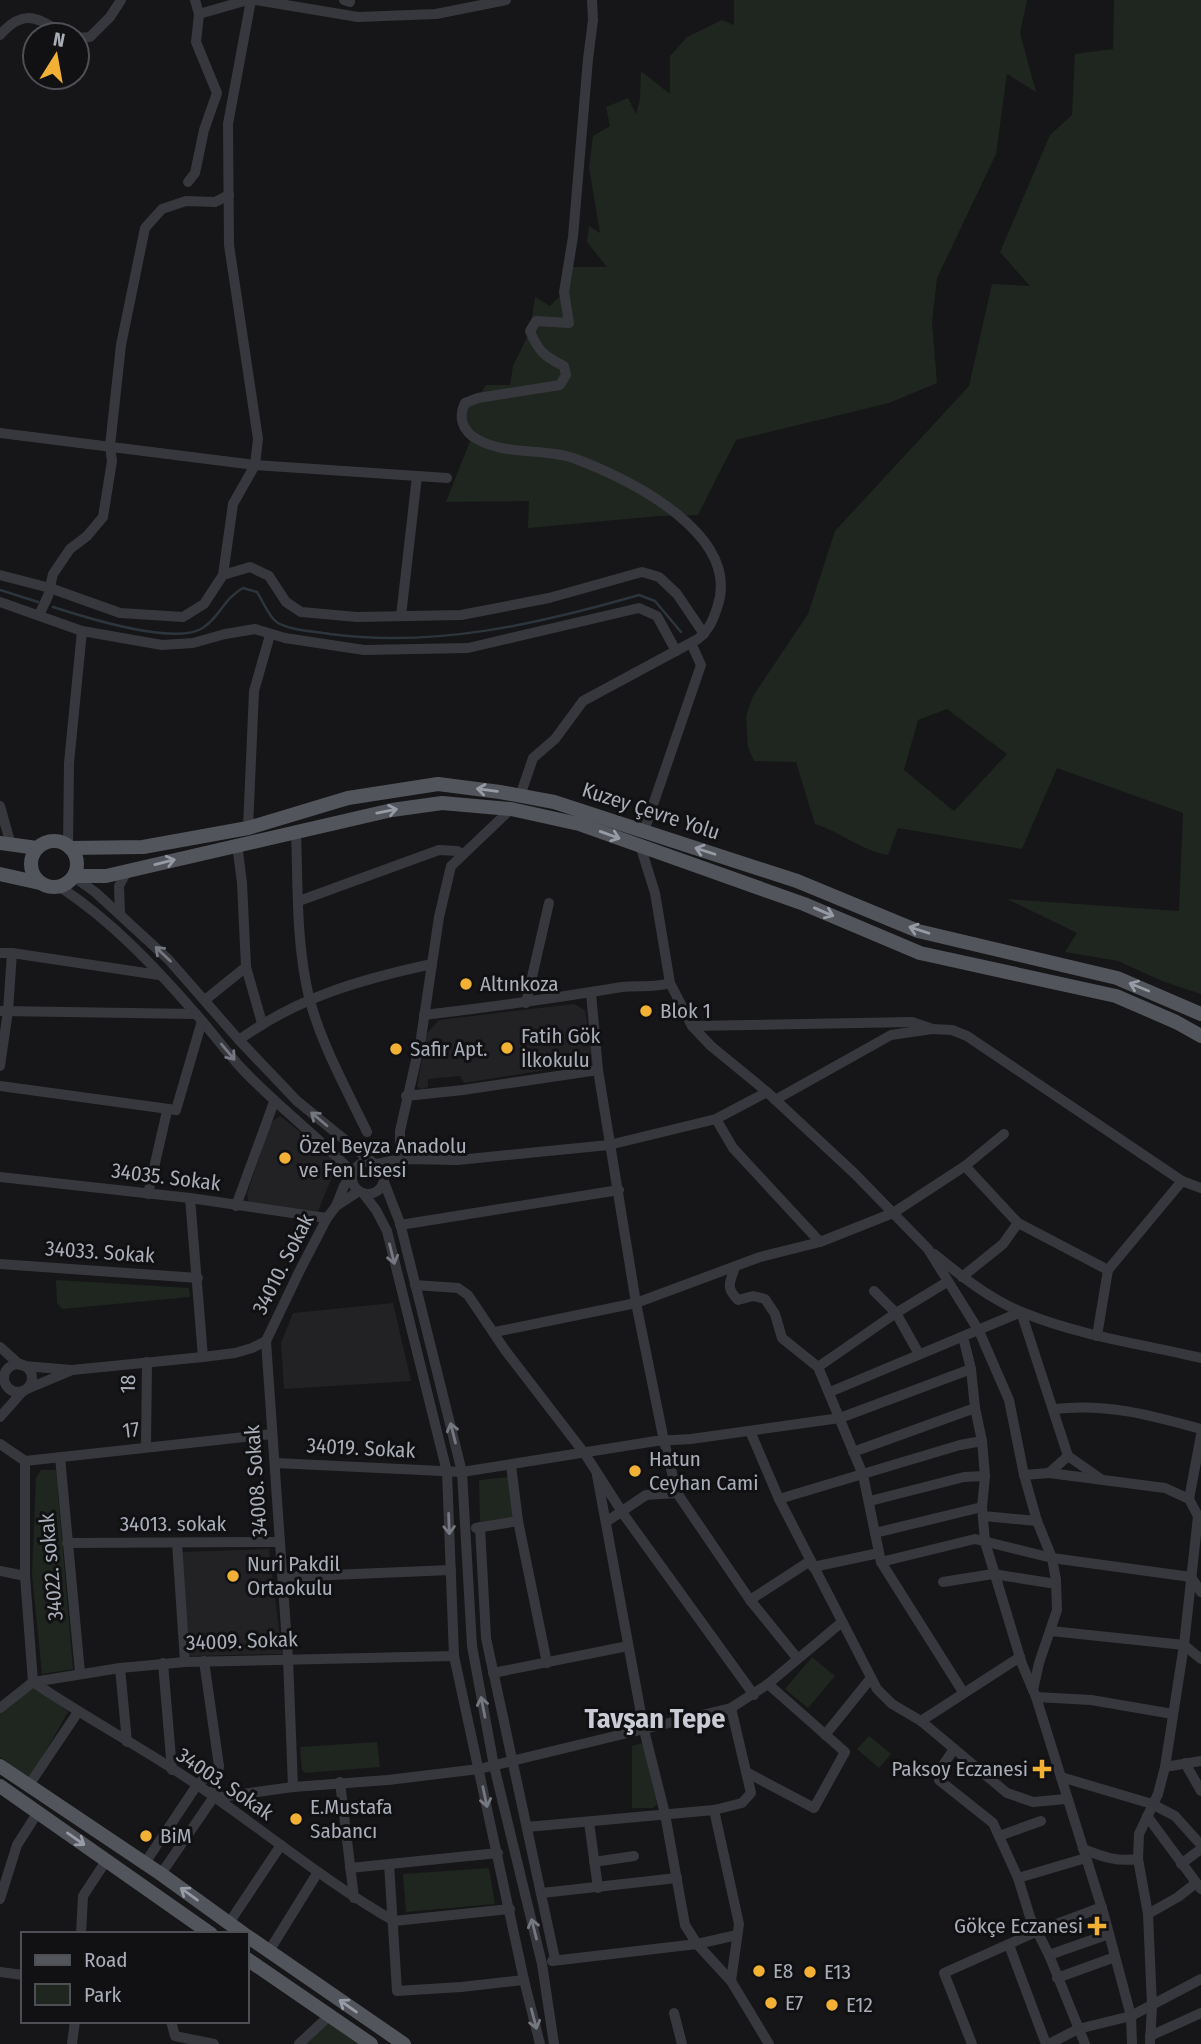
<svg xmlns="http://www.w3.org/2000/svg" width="1201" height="2044" viewBox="0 0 1201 2044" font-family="'Fira Sans Condensed',sans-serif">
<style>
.built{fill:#222225}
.green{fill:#1e261f;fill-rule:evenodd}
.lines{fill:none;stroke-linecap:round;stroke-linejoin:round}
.stream{stroke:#2c353c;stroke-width:2.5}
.minor{stroke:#37383d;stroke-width:10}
.major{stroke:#53555c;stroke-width:14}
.oneway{stroke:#979ba6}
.oneway2{stroke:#757881}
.poi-dot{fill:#f2b134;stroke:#111113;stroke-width:2.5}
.labels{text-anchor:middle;stroke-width:6;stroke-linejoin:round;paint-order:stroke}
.street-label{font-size:21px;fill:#a8adb8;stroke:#111113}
.poi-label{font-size:21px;fill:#a8adb8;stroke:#111113;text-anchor:start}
.district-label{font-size:28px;font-weight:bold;fill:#c9ccd4;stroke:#111113}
</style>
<rect width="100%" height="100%" fill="#161618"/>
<g class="built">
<path d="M574,1004L585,1010L594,1062L464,1083L460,1076L428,1079V1087L422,1089L417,1087L426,1034L439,1020Z"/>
<path d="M280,1116L328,1154L333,1161L334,1172L318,1211L249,1203L247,1194L271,1122Z"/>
<path d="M393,1303L411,1381L284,1389L281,1343L293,1313Z"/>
<path d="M269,1549L282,1654L190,1656L181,1552Z"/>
</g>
<g class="green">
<path d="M734,0H1027L1020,33L1036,92L1007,74L996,154L937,278L932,322L937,383L889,403L736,440L698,515L659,516L528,528L529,501L446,502L472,436L461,412L478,398L486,385H510L513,366L530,331L535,297L550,306L564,292L569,267H607L587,242L589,226L600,233L589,167L593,136L610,126L606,107L628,98L636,114L640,99L641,71L670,94V56L687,37L722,20L734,25Z"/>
<path d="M1114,0H1201V994L1162,981L1118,961L1065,952L1077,933L1007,899L1179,911L1183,813L1057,768L1022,849L898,828L888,855C860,850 841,832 815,824L796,762L754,761L748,747L746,716L753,696L808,614L835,531L969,386L992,284L1030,286L1000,252L1050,135L1072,115L1075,54L1113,49ZM947,709L1007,754L954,811L904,770L918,720Z"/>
<path d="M56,1280L189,1288L190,1297L62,1309L57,1303Z"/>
<path d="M41,1470H56L73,1669L42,1674L32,1574L36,1478Z"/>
<path d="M509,1477L516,1520L480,1525L479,1480Z"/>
<path d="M812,1657L835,1676L808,1708L785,1689Z"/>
<path d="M33,1682L68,1712L30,1778L0,1757V1708Z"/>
<path d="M869,1736L891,1754L879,1768L857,1749Z"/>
<path d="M377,1742L380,1767L305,1773L302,1770L300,1747Z"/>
<path d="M643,1743L657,1804L653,1808H632V1746Z"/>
<path d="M489,1868L495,1904L406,1912L403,1874Z"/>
<path d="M327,2021L364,2044H305Z"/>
</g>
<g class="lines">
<g class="stream">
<path d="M0,590L38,602"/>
<path d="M53,607C84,617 171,645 201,629C219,619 223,599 243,588L257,592C263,601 269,618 278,623C293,631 313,631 330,634C435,648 538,624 639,595L655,601L681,632"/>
</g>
<g class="minor">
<path d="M256,0L358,17L436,14L506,0"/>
<path d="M344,0L350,2V0"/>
<path d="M199,14L248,0"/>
<path d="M0,35C26,5 40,21 67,35"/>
<path d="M77,38L90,37L110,17L121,0"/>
<path d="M188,182L195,173L204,130L217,93L196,42L199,14L195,0"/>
<path d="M0,433L255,465L447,478"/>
<path d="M0,575L50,588L120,613L183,617L204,604L223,575L250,567L269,576L286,602L301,612L357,617L461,615L549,598L642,572L659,577L677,594L704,634"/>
<path d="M223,575L233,504L255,465L258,439L229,245L228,124L251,0"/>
<path d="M0,602L82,631L162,645L193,643L225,634L255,629L285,638L364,650L468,648L639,608L657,616L676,651"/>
<path d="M39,615L48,596L53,574L70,549L87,536L103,517L112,461L110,446L121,345L145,228L162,209L186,201L215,202L229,195"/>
<path d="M401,616L417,476"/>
<path d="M520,796L533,758L555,739L583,701L698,639C709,630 713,620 717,608C743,535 631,480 576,459C544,447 502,457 472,436C461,427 459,415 465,403L478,398L560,385L566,375L564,366C545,357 538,351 530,331L536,321L569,323L564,292L573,237L588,59L593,20L592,0"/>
<path d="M0,806L11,845"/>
<path d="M248,828L254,691L270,635"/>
<path d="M296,831C298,886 296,943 309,997C321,1044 346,1088 367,1132"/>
<path d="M644,831L701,665L691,643"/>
<path d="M237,844L242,883L246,967L262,1023"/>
<path d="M640,845L655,893L670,983L692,1026L711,1046L767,1092L855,1174L928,1249L979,1331L1009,1400L1024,1475L1037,1521L1052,1558L1056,1580L1057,1610L1039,1663L1033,1690"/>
<path d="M68,846L69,763L82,631"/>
<path d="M74,877L95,892L168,959L239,1040L297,1101L372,1162"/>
<path d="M60,887C111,920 156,968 196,1014C213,1033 227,1053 244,1071C279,1107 318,1137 353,1173"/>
<path d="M299,901L439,850L457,851L463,854"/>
<path d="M120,914L119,886L127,871"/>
<path d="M0,953H12L159,975"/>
<path d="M591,993L598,1070L636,1303L664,1441L677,1493L750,1600L797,1658"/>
<path d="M205,1000L246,967"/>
<path d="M526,1003L549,903"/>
<path d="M0,1011L196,1014"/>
<path d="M424,1015C491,1007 556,998 622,987C638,985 655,988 670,983"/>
<path d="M692,1026L912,1022L930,1028"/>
<path d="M239,1040C298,997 362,979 432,964"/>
<path d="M0,1066L8,1011L12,953"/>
<path d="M0,1086L176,1110L202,1021"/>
<path d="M406,1096L463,1090L598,1070"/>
<path d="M775,1100L891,1035L932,1029L952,1030L967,1036L1182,1181"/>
<path d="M716,1119L733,1148L820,1242"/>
<circle cx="368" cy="1178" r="16"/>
<path d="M377,1164L400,1159L458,1160L609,1145L716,1119L767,1092"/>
<path d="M965,1166L1018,1223L1108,1270"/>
<path d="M352,1175L344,1186L336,1206L359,1191"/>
<path d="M0,1177L190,1198L327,1218"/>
<path d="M385,1177L400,1159V1131L421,1038L439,917L451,866L511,809"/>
<path d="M384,1182L400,1223L462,1472L472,1646L494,1766L542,1964L554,2044"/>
<path d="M363,1193L376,1210L387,1231L447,1472L454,1656L524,1980L540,2044"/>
<path d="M148,1194L167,1111"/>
<path d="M190,1198L203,1357"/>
<path d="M236,1206L274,1102"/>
<path d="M400,1225L619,1190"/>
<path d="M934,1254C961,1276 991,1300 1024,1313C1081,1336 1142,1344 1201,1358"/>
<path d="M0,1264L198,1278"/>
<path d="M735,1267C730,1283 725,1287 738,1300L753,1296L765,1299L775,1314L782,1338L818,1367L863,1475L881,1562L963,1692"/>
<path d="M962,1277L1003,1244L1018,1223"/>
<path d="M415,1285L458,1288L468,1295L505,1350L585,1454L624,1515L754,1695"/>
<path d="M874,1291L896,1313L919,1354"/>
<path d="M1021,1312L1068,1456L1049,1473"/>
<path d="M495,1332L636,1303L760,1257L820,1242L893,1213L965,1166L1004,1134"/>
<path d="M1097,1336L1108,1270L1182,1181L1201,1188"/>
<path d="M963,1337L971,1369L975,1408L982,1441L985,1476L982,1507L985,1542L1022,1664L1036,1697L1104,1915L1131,2016L1132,2044"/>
<path d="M0,1347L20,1365"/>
<circle cx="18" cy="1378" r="14"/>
<path d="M24,1366L72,1370L203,1357L235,1353L252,1348L266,1341"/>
<path d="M818,1367L896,1313L947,1282"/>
<path d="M27,1389L70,1371"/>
<path d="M830,1392L1021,1312"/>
<path d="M1054,1409C1107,1403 1150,1415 1201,1429"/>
<path d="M0,1417L23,1391"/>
<path d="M750,1431L779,1499L877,1689L892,1704L921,1721L1007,1793L1033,1802L1066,1799"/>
<path d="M0,1444L25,1461L272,1434"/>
<path d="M146,1447L147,1362"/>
<path d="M853,1452L975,1408"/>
<path d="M1068,1456L1101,1479"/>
<path d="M60,1457L80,1673"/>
<path d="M25,1461V1576L33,1682"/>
<path d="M276,1463L462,1472L656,1441L691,1439L840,1418L971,1369"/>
<path d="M511,1465L518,1521L547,1663"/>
<path d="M597,1475L644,1730L665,1814L685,1925L697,1944L731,1981L769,2044"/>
<path d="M1024,1475L1049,1473L1165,1488L1189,1499"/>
<path d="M779,1499L960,1445L982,1441"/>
<path d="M870,1501L964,1477L985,1476"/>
<path d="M983,1516L1037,1521"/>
<path d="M606,1522L646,1495L677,1493"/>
<path d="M480,1527L486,1638L555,1959"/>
<path d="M476,1528L518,1521"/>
<path d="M875,1533L982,1507"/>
<path d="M67,1543L280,1542"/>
<path d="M177,1543L185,1662"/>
<path d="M881,1562L975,1539L1052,1558L1191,1577L1201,1592"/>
<path d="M813,1567L879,1553"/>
<path d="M0,1571L25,1576"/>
<path d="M283,1577L451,1570"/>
<path d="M943,1582L993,1574L1056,1584"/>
<path d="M750,1600L810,1561"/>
<path d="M1051,1631L1184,1645L1201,1659"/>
<path d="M204,1661L219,1766L213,1798"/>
<path d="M163,1663L172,1770"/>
<path d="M120,1668L127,1742"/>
<path d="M493,1673L628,1646"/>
<path d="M33,1682C86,1718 143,1748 196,1784C262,1829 324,1881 394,1921"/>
<path d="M1036,1697L1091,1700L1173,1714"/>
<path d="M0,1708L33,1682L120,1668L185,1662L454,1656"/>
<path d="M921,1721L1020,1657"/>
<path d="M825,1735L871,1678"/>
<path d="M954,1749L939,1771V1780L993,1823L1018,1878L1030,1917L1049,1955L1085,2044"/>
<path d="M1185,1763L1201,1791"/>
<path d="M1165,1767L1201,1761"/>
<path d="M746,1772L814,1808L845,1752L768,1684"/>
<path d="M1061,1777L1152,1804L1175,1816L1201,1845"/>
<path d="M340,1782L354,1898"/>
<path d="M29,1785L78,1712"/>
<path d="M293,1787L288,1658L266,1341L299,1272L327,1218L336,1206"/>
<path d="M714,1810L739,1924L731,1981"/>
<path d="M1147,1816L1201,1889"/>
<path d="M589,1822L598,1888"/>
<path d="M527,1827L714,1810L742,1803L751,1793L731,1708"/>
<path d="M999,1836L1041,1821"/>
<path d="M1083,1849C1103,1857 1117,1862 1138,1859"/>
<path d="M594,1862L634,1856"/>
<path d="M145,1863L197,1785L219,1766"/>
<path d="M389,1864L397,1991L461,1987L524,1980"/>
<path d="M1181,1864L1201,1849"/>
<path d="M350,1868L498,1853"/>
<path d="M161,1874L213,1798L293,1787L388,1780L479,1769L731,1708L768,1684L842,1622"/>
<path d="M1018,1878L1086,1858"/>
<path d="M542,1893L677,1878"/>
<path d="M0,1899L17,1845L38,1812"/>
<path d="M1148,1914L1178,1897L1196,1883"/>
<path d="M394,1921L510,1909"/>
<path d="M229,1923L281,1845"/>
<path d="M81,1934L83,1896L106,1861"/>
<path d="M1009,1945L1046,2044"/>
<path d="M269,1951L318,1872"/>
<path d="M1049,1955L1109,1934"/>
<path d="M552,1961L697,1944L737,1935"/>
<path d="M0,1972L23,1975"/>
<path d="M1057,1978L1115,1957"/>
<path d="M674,2013L682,2044"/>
<path d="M171,2021L175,2036L214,2044"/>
<path d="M1150,2036L1201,2013"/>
<path d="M72,2044L75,2021"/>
<path d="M299,2044L329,2016"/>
<path d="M972,2044L944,1973L1038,1931L1102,1907"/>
<path d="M1049,2044L1078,2029L1131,2016L1201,1979"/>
<path d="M1150,2044L1152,2006L1148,1914L1138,1859L1139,1834L1158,1794L1165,1767L1184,1645L1198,1516L1189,1499L1201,1435"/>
</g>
<g class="major">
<circle cx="54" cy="864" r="23"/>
<path d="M0,843L37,848"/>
<path d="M70,848L143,847L248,828L348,798L438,784L500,792L554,802L797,881L918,931L1117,978L1201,1014"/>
<path d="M0,874L40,883"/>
<path d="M74,876H106L392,810L442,803L511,809L579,824L804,904L920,953L1116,996L1176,1022L1201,1036"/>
<path d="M0,1766L161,1874L244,1934"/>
<path d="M0,1786L211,1934"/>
<path d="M247,1936L404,2044"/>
<path d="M247,1959L371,2044"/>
</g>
</g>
<defs><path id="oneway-shaft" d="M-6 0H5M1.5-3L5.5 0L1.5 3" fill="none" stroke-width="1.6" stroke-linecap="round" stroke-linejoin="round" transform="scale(1.75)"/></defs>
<g class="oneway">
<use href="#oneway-shaft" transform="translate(487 790) rotate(-173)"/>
<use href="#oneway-shaft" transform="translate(387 811) rotate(-11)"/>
<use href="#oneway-shaft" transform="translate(610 835) rotate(20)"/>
<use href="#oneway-shaft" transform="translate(705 851) rotate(-162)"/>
<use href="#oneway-shaft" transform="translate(165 862) rotate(-14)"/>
<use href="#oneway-shaft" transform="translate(824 912) rotate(23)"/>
<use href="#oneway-shaft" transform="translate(919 930) rotate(-162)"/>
<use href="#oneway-shaft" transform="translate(1139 987) rotate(-158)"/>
<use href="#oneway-shaft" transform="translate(76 1839) rotate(35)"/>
<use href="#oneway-shaft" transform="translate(189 1894) rotate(-144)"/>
<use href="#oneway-shaft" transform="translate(348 2006) rotate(-145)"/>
</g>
<g class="oneway2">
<use href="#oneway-shaft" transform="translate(163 954) rotate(-136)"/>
<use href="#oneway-shaft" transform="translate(228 1052) rotate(50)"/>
<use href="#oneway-shaft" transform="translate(319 1119) rotate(-140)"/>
<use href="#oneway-shaft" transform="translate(392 1254) rotate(76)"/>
<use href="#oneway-shaft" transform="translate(453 1433) rotate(-104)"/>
<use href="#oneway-shaft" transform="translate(449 1524) rotate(88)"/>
<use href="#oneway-shaft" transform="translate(483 1707) rotate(-101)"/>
<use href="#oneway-shaft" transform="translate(485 1797) rotate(78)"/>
<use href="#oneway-shaft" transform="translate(534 1929) rotate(-104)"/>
<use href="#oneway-shaft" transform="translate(534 2019) rotate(75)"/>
</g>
<g class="poi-dot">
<circle cx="466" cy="984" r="7"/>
<circle cx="646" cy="1011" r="7"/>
<circle cx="507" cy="1048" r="7"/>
<circle cx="396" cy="1049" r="7"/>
<circle cx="285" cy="1158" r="7"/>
<circle cx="635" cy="1471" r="7"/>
<circle cx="233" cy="1576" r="7"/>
<path d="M1038.5 1758.5h7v7h7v7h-7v7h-7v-7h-7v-7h7z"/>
<circle cx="296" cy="1819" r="7"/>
<circle cx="146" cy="1836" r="7"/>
<path d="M1093.5 1915.5h7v7h7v7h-7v7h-7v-7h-7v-7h7z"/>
<circle cx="759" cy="1971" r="7"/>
<circle cx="810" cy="1972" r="7"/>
<circle cx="771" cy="2003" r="7"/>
<circle cx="832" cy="2005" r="7"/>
</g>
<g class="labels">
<g class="street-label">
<text transform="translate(651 811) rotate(18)" y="7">Kuzey Çevre Yolu</text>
<text transform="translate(166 1177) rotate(7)" y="7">34035. Sokak</text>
<text transform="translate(100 1252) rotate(4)" y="7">34033. Sokak</text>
<text transform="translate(283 1264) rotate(-63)" y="7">34010. Sokak</text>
<text transform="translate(128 1384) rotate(-89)" y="7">18</text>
<text transform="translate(131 1430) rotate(-7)" y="7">17</text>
<text transform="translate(361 1448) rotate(3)" y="7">34019. Sokak</text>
<text transform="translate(256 1481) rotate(-94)" y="7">34008. Sokak</text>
<text x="173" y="1531">34013. sokak</text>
<text transform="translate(51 1567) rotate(-95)" y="7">34022. sokak</text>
<text transform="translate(242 1641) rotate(-2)" y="7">34009. Sokak</text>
<text transform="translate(225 1784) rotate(34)" y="7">34003. Sokak</text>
</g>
<g class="poi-label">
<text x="480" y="991">Altınkoza</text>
<text x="660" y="1018">Blok 1</text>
<text x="521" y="1043">Fatih Gök<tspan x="521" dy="24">İlkokulu</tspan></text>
<text x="410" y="1056">Safir Apt.</text>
<text x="299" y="1153">Özel Beyza Anadolu<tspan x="299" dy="24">ve Fen Lisesi</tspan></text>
<text x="649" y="1466">Hatun<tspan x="649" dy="24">Ceyhan Cami</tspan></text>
<text x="247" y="1571">Nuri Pakdil<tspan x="247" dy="24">Ortaokulu</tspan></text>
<text x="1028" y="1776" text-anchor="end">Paksoy Eczanesi</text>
<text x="310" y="1814">E.Mustafa<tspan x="310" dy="24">Sabancı</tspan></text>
<text x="160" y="1843">BiM</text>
<text x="1083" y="1933" text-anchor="end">Gökçe Eczanesi</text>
<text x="773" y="1978">E8</text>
<text x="824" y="1979">E13</text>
<text x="785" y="2010">E7</text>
<text x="846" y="2012">E12</text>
</g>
<g class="district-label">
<text x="655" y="1728">Tavşan Tepe</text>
</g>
</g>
<rect x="21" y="1932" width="228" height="91" fill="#111113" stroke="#4d4f55" stroke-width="2"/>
<rect x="35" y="1955" width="35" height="10" fill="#53555c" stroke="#4d4f55" stroke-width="2"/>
<text x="84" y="1967" font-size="21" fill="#a8adb8">Road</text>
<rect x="35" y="1984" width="35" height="21" fill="#1e261f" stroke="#4d4f55" stroke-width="2"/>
<text x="84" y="2002" font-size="21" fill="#a8adb8">Park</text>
<g transform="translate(56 56) rotate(11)"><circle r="33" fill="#111113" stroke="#4d4f55" stroke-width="2"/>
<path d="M0-5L12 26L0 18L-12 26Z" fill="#f2b134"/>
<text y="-10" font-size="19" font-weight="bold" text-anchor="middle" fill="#a8adb8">N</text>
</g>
</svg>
